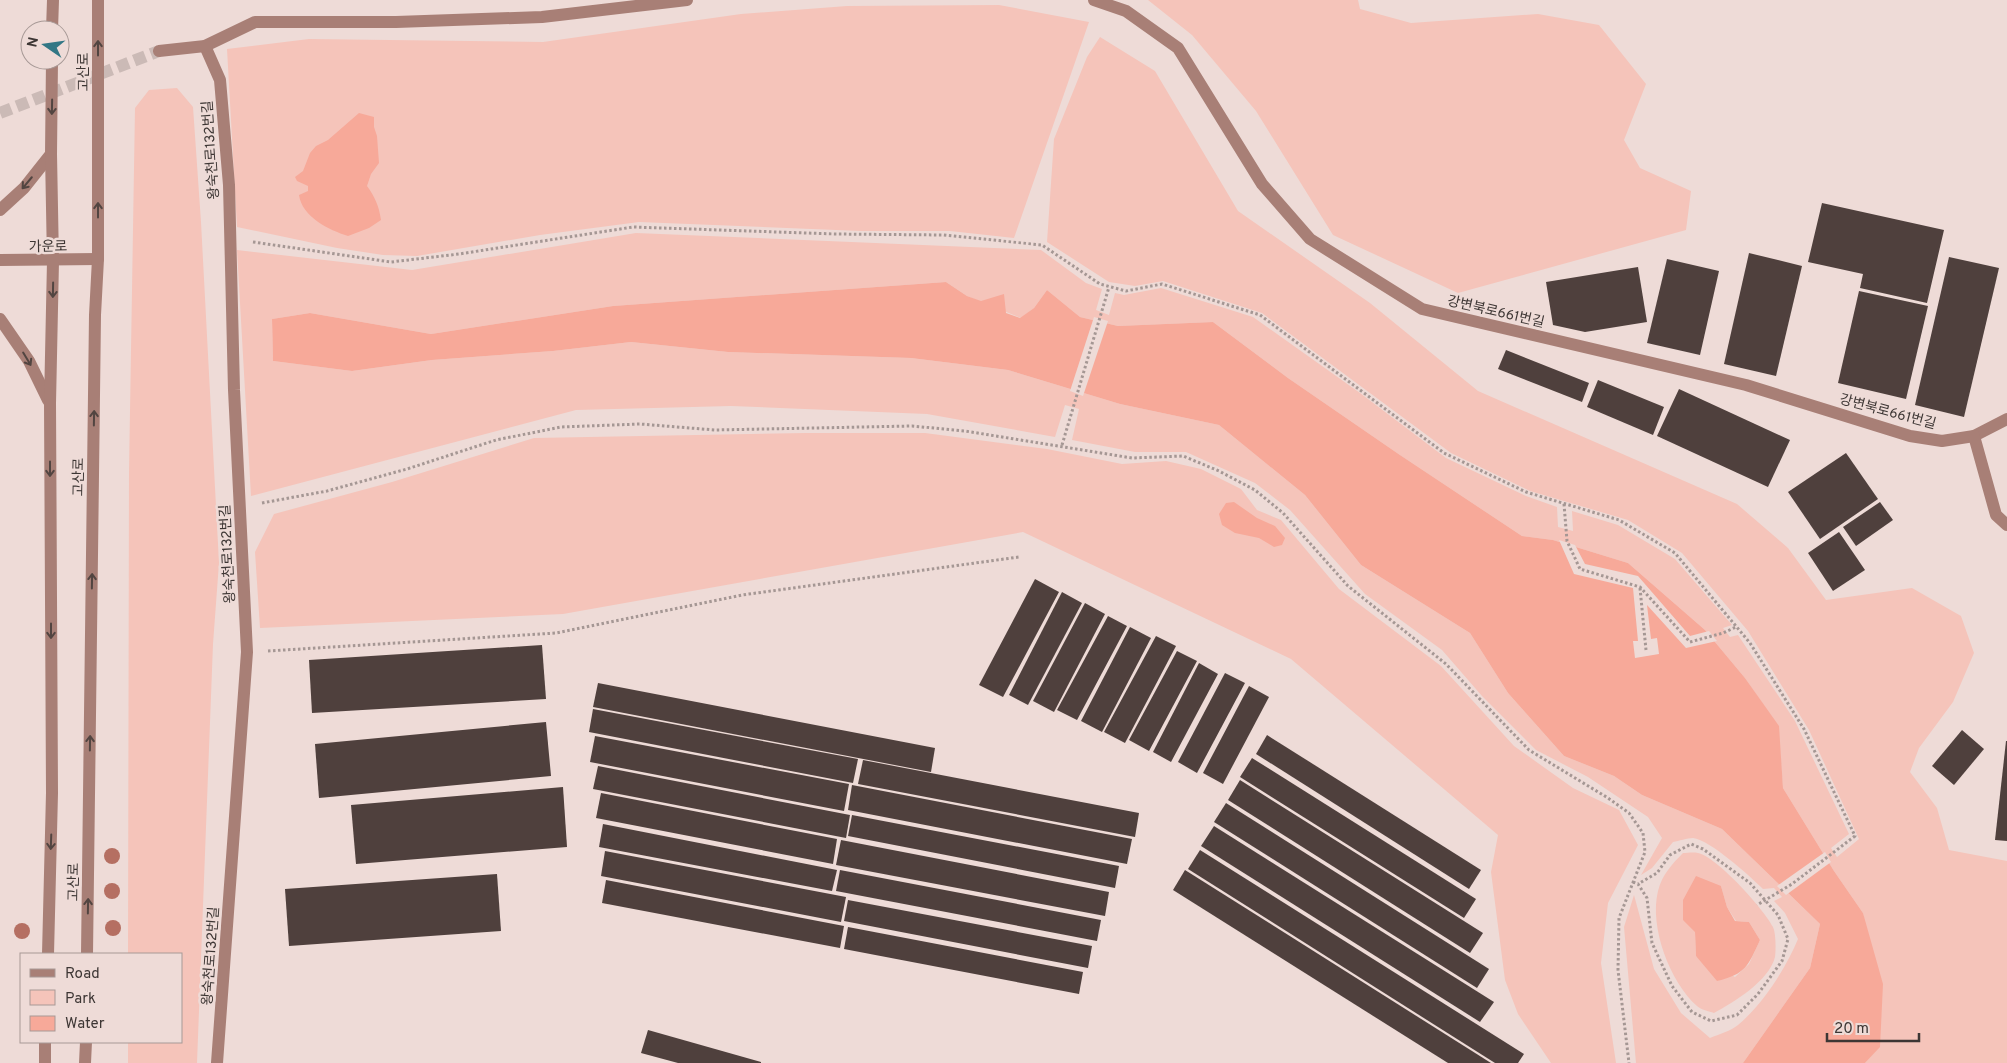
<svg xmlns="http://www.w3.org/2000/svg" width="2007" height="1063" viewBox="0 0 2007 1063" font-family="Overpass,'Noto Sans KR',sans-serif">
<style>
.green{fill:#f5c4ba;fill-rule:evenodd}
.water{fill:#f7a999}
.pier{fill:#eedbd7}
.building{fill:#4f403d}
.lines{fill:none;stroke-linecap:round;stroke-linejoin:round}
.minor-tunnel{stroke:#cbbab6;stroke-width:12;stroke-dasharray:12 6;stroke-linecap:butt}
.path{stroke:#a59794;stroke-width:3;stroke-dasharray:2.5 2.5;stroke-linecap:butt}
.minor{stroke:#a87f76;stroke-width:12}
.tree{fill:#b56f62}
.oneway{stroke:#524541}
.labels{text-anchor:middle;stroke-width:5;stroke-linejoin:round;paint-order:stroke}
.street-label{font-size:14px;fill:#3d3634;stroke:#eedbd7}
</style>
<rect width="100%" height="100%" fill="#eedbd7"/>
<g class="green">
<path d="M1148,0H1358L1360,9L1411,23L1538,14L1599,25L1646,84L1624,140L1640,168L1691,191L1686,230L1458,293L1333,235L1256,111L1192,35Z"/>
<path d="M999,5L1089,22L1014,238L950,231H861L639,222L540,235L417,256L383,255L337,248L237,227L227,49L309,39L543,42L741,14L847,6Z"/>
<path d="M1100,37L1155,71L1238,211L1370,303L1478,391L1737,504L1788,548L1826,600L1912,588L1961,616L1974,653L1953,702L1919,748L1910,772L1937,808L1949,850L2007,861V1063H1865L1880,1046L1863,913L1834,871L1783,788L1778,726L1745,678L1705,630L1628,563L1553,540L1522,536L1400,455L1288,378L1213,322L1118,326L1080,317L1047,290L1034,308L1021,318L967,296L946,282L613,306L431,334L310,313L272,319L273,361L352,371L432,360L553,351L631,342L728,352L911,358L1008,370L1120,404L1219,425L1305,495L1361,565L1470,633L1508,693L1564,756L1614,776L1642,795L1722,829L1820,924L1810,968L1743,1063H1636L1624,927L1634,895L1654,969L1681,1013L1710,1038C1719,1034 1731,1031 1738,1025C1763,1004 1786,968 1798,939L1785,913L1774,901L1782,897L1774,888L1763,889C1750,876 1710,840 1693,838C1687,838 1679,841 1673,842L1652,868L1641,875L1662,838L1648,817L1588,777L1536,750L1482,696L1442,650L1365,594L1290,510L1255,483L1186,452H1135L1072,440L1079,409L1065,405L1055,437L927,414L731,406L576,410L251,496L237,250L412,270L636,233L1041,250L1086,283L1102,289L1096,310L1109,315L1115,293L1124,295L1161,288L1253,317L1360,393L1446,458L1526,496L1557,507L1558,527L1573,531L1572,511L1618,525L1675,559L1732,625L1723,628L1730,637L1738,635L1795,721L1849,834L1831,848L1837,857L1859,839L1809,730L1748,631L1682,553L1628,520L1530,491L1451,453L1262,313L1163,281L1135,286L1109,282L1047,242L1054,139L1087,57Z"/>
<path d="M177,88L193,107L201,222L219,563L213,644L197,1063H128V1042H181V954H128L129,472L135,108L149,90Z"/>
<path d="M806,433H925L1047,449L1122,464L1166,461L1201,469L1241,489L1257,510L1281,520L1339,589L1441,666L1514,746L1573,788L1619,810L1638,845L1608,903L1601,963L1616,1063H1551L1518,1014L1505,980L1491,872L1498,835L1291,659L1023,532L563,614L260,628L255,552L274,514L392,482L534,438Z"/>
<path d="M1683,853C1687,853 1693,852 1698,853C1717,857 1764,909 1773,927C1776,933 1776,951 1775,957C1769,981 1734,1002 1714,1013C1709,1011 1701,1010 1697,1006C1670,982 1649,927 1658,891C1662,875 1672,864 1683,853ZM1721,886L1727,907L1736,921L1749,922L1760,940L1749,964L1735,977L1696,956L1695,931Z"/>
</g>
<g class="water">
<path d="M359,113L374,117V127L377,136L379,163L371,174L367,186C375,197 379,206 381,220L369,228L348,236C329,230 302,217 299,195L308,191V186L297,181L295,177L303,171L310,153L316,146L328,140Z"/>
<path d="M946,282L967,296L981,301L1004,294L1006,313L1020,318L1034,308L1047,290L1080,317L1118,326L1213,322L1288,378L1400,455L1522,536L1553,540L1628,563L1705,630L1745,678L1779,726L1783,788L1834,871L1863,913L1883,984L1880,1047L1865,1063H1743L1810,968L1820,924L1722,829L1642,795L1614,776L1564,756L1508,693L1470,633L1361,565L1305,495L1219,425L1120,404L1008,370L911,358L728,352L631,342L553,351L432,360L352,371L273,361L272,319L310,313L431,334L613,306Z"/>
<path d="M1234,502L1257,518L1275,526L1285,538L1282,545L1274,547L1259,538L1235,533L1222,525L1219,514L1226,503Z"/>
<path d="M1696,876L1721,886L1727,907L1735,921L1749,922L1760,940C1748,966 1746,974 1717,981L1696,956L1695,932L1683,920V900Z"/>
</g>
<g class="pier">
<path d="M1094,317L1108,321L1083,396L1070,391Z"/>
<path d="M1559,540L1575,545L1585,564L1638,576L1690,636L1709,631L1717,641L1686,648L1647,605L1651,639L1657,638L1659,654L1635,658L1633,641H1638L1633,588L1574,574Z"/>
<path d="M1825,852L1831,862L1786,895L1777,886Z"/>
</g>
<g class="building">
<path d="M1822,203L1944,230L1927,303L1860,288L1863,274L1808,262Z"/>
<path d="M1749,253L1802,266L1776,376L1724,364Z"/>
<path d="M1949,257L1999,268L1964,417L1915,405Z"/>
<path d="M1667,259L1719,271L1700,355L1647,343Z"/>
<path d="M1638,267L1647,322L1585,332L1553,325L1546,282Z"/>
<path d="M1859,291L1928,306L1906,399L1838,383Z"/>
<path d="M1506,350L1589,383L1582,402L1498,369Z"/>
<path d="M1598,380L1664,407L1653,435L1587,407Z"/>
<path d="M1679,389L1790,440L1768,487L1657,436Z"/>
<path d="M1846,453L1878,499L1820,539L1788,492Z"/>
<path d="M1880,502L1893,520L1856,546L1843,527Z"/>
<path d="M1839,532L1865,570L1833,591L1808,553Z"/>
<path d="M1035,579L1059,592L1003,697L979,685Z"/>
<path d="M1062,592L1082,603L1028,705L1009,695Z"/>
<path d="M1085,603L1105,614L1054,712L1033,701Z"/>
<path d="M1108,616L1127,626L1077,720L1057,710Z"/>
<path d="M1130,627L1151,638L1102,732L1081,721Z"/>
<path d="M1156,636L1176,646L1125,743L1104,732Z"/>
<path d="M542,645L546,699L312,713L309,660Z"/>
<path d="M1177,651L1197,661L1149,751L1129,740Z"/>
<path d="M1199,663L1218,674L1171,762L1153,752Z"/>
<path d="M1225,673L1245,683L1197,773L1178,762Z"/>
<path d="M598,683L935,748L931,772L593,707Z"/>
<path d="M1249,686L1269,697L1223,784L1203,773Z"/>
<path d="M593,709L858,759L853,783L589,732Z"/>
<path d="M546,722L551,776L319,798L315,744Z"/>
<path d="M1962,730L1984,749L1954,785L1932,766Z"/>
<path d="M1267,735L1481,870L1469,889L1256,754Z"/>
<path d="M595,736L849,784L844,811L590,762Z"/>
<path d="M2006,741H2007V841L1995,840Z"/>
<path d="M1252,758L1476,899L1464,918L1240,777Z"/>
<path d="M863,760L1139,813L1135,837L858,784Z"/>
<path d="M598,766L850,815L846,838L593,789Z"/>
<path d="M1240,780L1483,933L1470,953L1228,800Z"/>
<path d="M852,785L1132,839L1127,864L848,810Z"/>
<path d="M563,787L567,847L356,864L351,805Z"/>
<path d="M601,793L837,839L833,864L596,818Z"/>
<path d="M1226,803L1489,969L1477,988L1214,822Z"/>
<path d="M852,815L1119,866L1115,888L848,836Z"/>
<path d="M603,824L837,870L832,891L599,847Z"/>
<path d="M1214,826L1494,1002L1480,1022L1201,846Z"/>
<path d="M841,840L1109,892L1105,916L836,865Z"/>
<path d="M1200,850L1524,1054L1518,1063H1495L1188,869Z"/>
<path d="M605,851L846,897L841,922L601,876Z"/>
<path d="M840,870L1101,920L1097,941L836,891Z"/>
<path d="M1185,870L1491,1063H1448L1173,890Z"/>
<path d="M497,874L501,931L289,946L285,889Z"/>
<path d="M606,880L844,926L840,948L602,903Z"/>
<path d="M848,900L1092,946L1088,968L844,921Z"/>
<path d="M848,927L1083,972L1079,994L844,949Z"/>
<path d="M648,1030L761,1062V1063H678L641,1053Z"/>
</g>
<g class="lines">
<path class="minor-tunnel" d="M0,113L159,51"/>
<g class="path">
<path d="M253,242L391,262L459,254L633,227L835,234L943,235L1042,245L1100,284L1126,291L1162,284L1260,315L1444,453L1526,492L1619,520L1675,553L1750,643L1804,729L1855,836L1792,884L1757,905"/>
<path d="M1062,445L1109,287"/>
<path d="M262,503L327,491L407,469L496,440L561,427L640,424L715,430L912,426L965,431L1132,458L1183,456L1219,471L1255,490L1283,513L1348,586L1446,664L1529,750L1608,798L1629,813L1643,833L1645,852L1619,918L1618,970L1629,1063"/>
<path d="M1564,504L1567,541L1580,569L1640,587L1690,642L1723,633L1736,627"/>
<path d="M1640,588L1646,650"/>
<path d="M268,651L556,633L742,595L1019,557"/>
<path d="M1633,882L1638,884L1647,898L1652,943L1672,986L1692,1012L1711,1021L1737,1015L1758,994L1782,961L1788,939L1778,915L1750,883L1703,849L1691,844L1670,855L1657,873L1638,884"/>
</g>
<g class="minor">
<path d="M1094,0L1126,11L1178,48L1262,184L1310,239L1422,309L1746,385L1910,436L1942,441L1974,436L2007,419"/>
<path d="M52,30L53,0"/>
<path d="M205,46L220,80L229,185L234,390L247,652L217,1063"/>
<path d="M159,51L205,46L255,22H396L542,17L687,0"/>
<path d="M0,210L24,188L51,154"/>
<path d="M0,260L98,259"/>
<path d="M0,319L29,361L48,400"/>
<path d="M1974,436L1996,515L2007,525"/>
<path d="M48,954L52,793L50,403L53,261L51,154L52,60"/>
<path d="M87,954L95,315L98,259V0"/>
<path d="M45,1063V1042"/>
<path d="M85,1063L86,1042"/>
</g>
</g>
<g class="tree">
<circle cx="112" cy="856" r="8"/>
<circle cx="112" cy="891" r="8"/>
<circle cx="113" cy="928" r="8"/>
<circle cx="22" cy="931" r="8"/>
</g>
<defs><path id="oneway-shaft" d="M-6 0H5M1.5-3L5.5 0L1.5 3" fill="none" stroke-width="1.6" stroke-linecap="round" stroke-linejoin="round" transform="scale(1.25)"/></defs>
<g class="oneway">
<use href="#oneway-shaft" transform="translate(98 48) rotate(-90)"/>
<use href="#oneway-shaft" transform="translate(52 107) rotate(91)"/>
<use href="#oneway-shaft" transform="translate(27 183) rotate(130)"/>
<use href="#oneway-shaft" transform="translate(98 210) rotate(-90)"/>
<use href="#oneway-shaft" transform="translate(53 290) rotate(91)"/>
<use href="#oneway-shaft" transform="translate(27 359) rotate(59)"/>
<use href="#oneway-shaft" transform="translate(94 418) rotate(-89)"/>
<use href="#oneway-shaft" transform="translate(50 469) rotate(90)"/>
<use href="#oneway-shaft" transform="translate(92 581) rotate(-89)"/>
<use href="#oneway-shaft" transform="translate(51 631) rotate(90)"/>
<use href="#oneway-shaft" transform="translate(90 743) rotate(-89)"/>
<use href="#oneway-shaft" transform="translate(51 842) rotate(92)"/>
<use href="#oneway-shaft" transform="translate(88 906) rotate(-89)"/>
</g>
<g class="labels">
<g class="street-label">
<text transform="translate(83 72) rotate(-90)" y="5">고산로</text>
<text transform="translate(210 150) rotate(-94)" y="5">왕숙천로132번길</text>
<text transform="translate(48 246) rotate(-1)" y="5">가운로</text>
<text transform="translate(1496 311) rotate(13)" y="5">강변북로661번길</text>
<text transform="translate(1888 411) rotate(15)" y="5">강변북로661번길</text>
<text transform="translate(78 477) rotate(-89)" y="5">고산로</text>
<text transform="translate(227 554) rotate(-93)" y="5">왕숙천로132번길</text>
<text transform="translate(73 882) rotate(-89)" y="5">고산로</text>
<text transform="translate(210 956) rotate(-86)" y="5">왕숙천로132번길</text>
</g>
</g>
<rect x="20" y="953" width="162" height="90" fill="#eedbd7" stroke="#a79996"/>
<rect x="30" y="969" width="25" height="8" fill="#a87f76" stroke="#a79996"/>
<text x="65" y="978" font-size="15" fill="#3d3634">Road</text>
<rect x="30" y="990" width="25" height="15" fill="#f5c4ba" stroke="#a79996"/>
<text x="65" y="1003" font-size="15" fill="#3d3634">Park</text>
<rect x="30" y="1016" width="25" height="15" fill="#f7a999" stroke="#a79996"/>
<text x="65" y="1028" font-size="15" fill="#3d3634">Water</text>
<g transform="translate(45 45) rotate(283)"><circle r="24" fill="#eedbd7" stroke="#a79996"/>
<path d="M0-4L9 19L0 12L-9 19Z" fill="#327785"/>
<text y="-8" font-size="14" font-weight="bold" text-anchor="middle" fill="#3d3634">N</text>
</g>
<path d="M1827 1033v8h92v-8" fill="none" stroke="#3d3634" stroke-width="2.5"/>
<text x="1834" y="1033" font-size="15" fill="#3d3634" stroke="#eedbd7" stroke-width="4" paint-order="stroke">20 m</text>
</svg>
